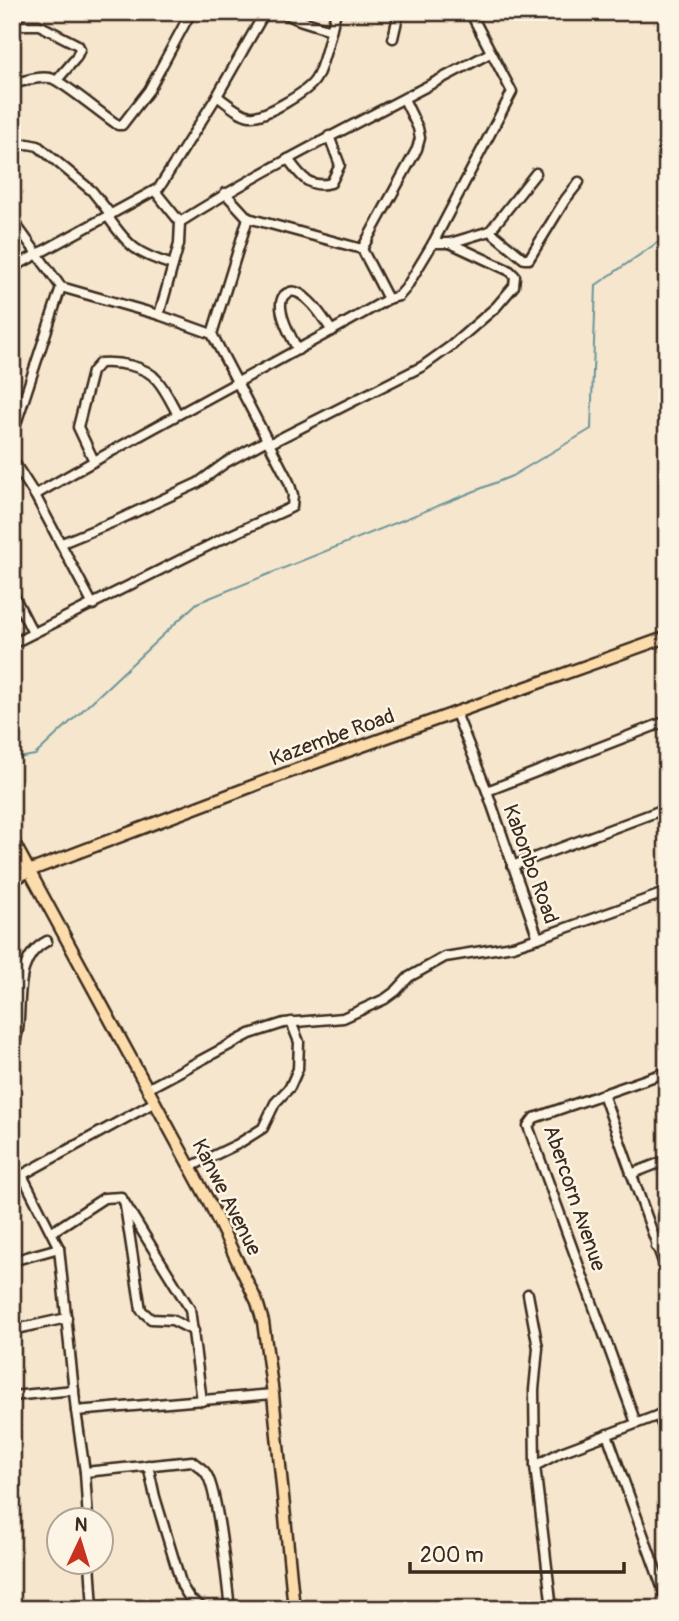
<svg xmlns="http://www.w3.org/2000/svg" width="679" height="1621" viewBox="0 0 679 1621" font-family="Pangolin,sans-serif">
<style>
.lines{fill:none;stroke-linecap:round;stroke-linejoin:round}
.stream{stroke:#6d959a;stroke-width:2}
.minor-casing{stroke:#3b2a1e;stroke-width:13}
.major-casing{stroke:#3b2a1e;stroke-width:15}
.minor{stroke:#fcf5e5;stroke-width:8}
.major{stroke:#fddcac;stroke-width:10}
.labels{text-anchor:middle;stroke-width:5;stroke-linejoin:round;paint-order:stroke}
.street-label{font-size:21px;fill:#3b2a1e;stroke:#fcf5e5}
</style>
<rect width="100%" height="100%" fill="#f5e6cd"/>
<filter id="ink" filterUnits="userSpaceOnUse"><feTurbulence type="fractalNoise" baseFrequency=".0143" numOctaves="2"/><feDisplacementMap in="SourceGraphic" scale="14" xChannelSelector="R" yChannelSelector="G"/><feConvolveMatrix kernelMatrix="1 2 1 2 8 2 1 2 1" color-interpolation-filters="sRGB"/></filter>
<g filter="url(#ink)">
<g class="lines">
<path class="stream" d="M12,759L35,755L197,603L512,476L591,429L596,285L667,236"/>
<g class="minor-casing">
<g id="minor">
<path d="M282,12L299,20L331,30"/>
<path d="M12,25H39L78,45L80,49L76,58L58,79"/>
<path d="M393,38L399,12"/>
<path d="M12,84C24,81 38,76 50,78C60,79 105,117 118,125H122L149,90L191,12"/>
<path d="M217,96C227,103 238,114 250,116C264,118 307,92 315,80C324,66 331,30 336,12"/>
<path d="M12,146L28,144L38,146L92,191L111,215"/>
<path d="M288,159C300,175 308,189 331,183L340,165L329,136"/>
<path d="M155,191L180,222C280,159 386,109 490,53"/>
<path d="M225,193L248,218L362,249L388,299"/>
<path d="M108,217C129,247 137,254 173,265"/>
<path d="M12,219L61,287L159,315L212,334L289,482L293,495L292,507L288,509L222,539L12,644"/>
<path d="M490,231L524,259H529L565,200L579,182"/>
<path d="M433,243H450L490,231L536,173"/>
<path d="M362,249L417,149L420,138L418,128L404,99"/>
<path d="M12,268L159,188L217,96L265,12"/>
<path d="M159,315L179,244L180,222"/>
<path d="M212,334L248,218"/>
<path d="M298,350C292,339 268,298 290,292C296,290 304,296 309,301C318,309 325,321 332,331"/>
<path d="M12,436L61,287"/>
<path d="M269,444L423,366L451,346L496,307L514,286L515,276L510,271L450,243"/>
<path d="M12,459L35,495C151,427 271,366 388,299L399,296L406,288L433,243L512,92L470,12"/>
<path d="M94,461L78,427L92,372L100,363C117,362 145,365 157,380C165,389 171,402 177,413"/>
<path d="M35,495L93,605"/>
<path d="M62,543L116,521L198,483L225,463L267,440"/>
<path d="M12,592L33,633"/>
<path d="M456,713L487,791L538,938L667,892"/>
<path d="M487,791L667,721"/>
<path d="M512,866L667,808"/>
<path d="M12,1057C14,1048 16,1039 18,1030C22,999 14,958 47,941"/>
<path d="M147,1089L250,1034L284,1023L343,1018L385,999L396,991L409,977L445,957L513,946L538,938"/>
<path d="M603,1094L667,1273"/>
<path d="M190,1167L238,1144L263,1128L275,1103L290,1087L298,1069L299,1042L291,1022"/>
<path d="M631,1174L667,1160"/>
<path d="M125,1206L141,1310L151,1319L172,1320L194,1331"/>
<path d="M52,1232L104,1198L121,1197L190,1309L202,1401"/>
<path d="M656,1247L667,1243"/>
<path d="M12,1261L59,1248"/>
<path d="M528,1294L538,1348L534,1390L535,1466"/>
<path d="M12,1330L67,1318"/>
<path d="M12,1396L74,1390"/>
<path d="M76,1411L273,1394"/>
<path d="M658,1415L667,1436"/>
<path d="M636,1423L528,1126L534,1118L667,1072"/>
<path d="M607,1434L667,1601"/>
<path d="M148,1465L155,1497L182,1586L190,1599L204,1609"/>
<path d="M85,1472L192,1461C196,1465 202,1468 205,1472C218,1486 227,1585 230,1609"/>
<path d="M88,1520L85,1472L76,1411L59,1248L22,1175L155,1102"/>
<path d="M90,1562L93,1609"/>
<path d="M552,1609L535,1466L561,1452L667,1412"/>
</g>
</g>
<g class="major-casing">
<g id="major">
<path d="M12,839L209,1202L257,1302L263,1322L273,1394L294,1609"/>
<path d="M12,880L29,871L284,774L667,637"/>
</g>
</g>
<use href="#minor" class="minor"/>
<use href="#major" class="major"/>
</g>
</g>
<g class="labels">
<g class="street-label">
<text transform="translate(332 737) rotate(-20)" y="7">Kazembe Road</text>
<text transform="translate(531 864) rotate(70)" y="7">Kabonbo Road</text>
<text transform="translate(227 1197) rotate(63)" y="7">Kanwe Avenue</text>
<text transform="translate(575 1198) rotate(71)" y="7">Abercorn Avenue</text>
</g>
</g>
<rect width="679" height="1621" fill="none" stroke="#fcf5e5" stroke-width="42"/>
<rect x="21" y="21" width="637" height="1579" fill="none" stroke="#3b2a1e" stroke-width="2.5" filter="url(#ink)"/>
<g transform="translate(80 1541) rotate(4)"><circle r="33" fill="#fcf5e5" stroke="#afa495" stroke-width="2"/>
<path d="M0-5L12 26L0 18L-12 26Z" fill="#c8321e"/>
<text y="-10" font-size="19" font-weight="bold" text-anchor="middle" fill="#3b2a1e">N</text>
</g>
<path d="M410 1562v10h214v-10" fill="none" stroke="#3b2a1e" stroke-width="3.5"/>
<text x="420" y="1562" font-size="21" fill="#3b2a1e" stroke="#fcf5e5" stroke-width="5" paint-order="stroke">200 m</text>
</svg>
